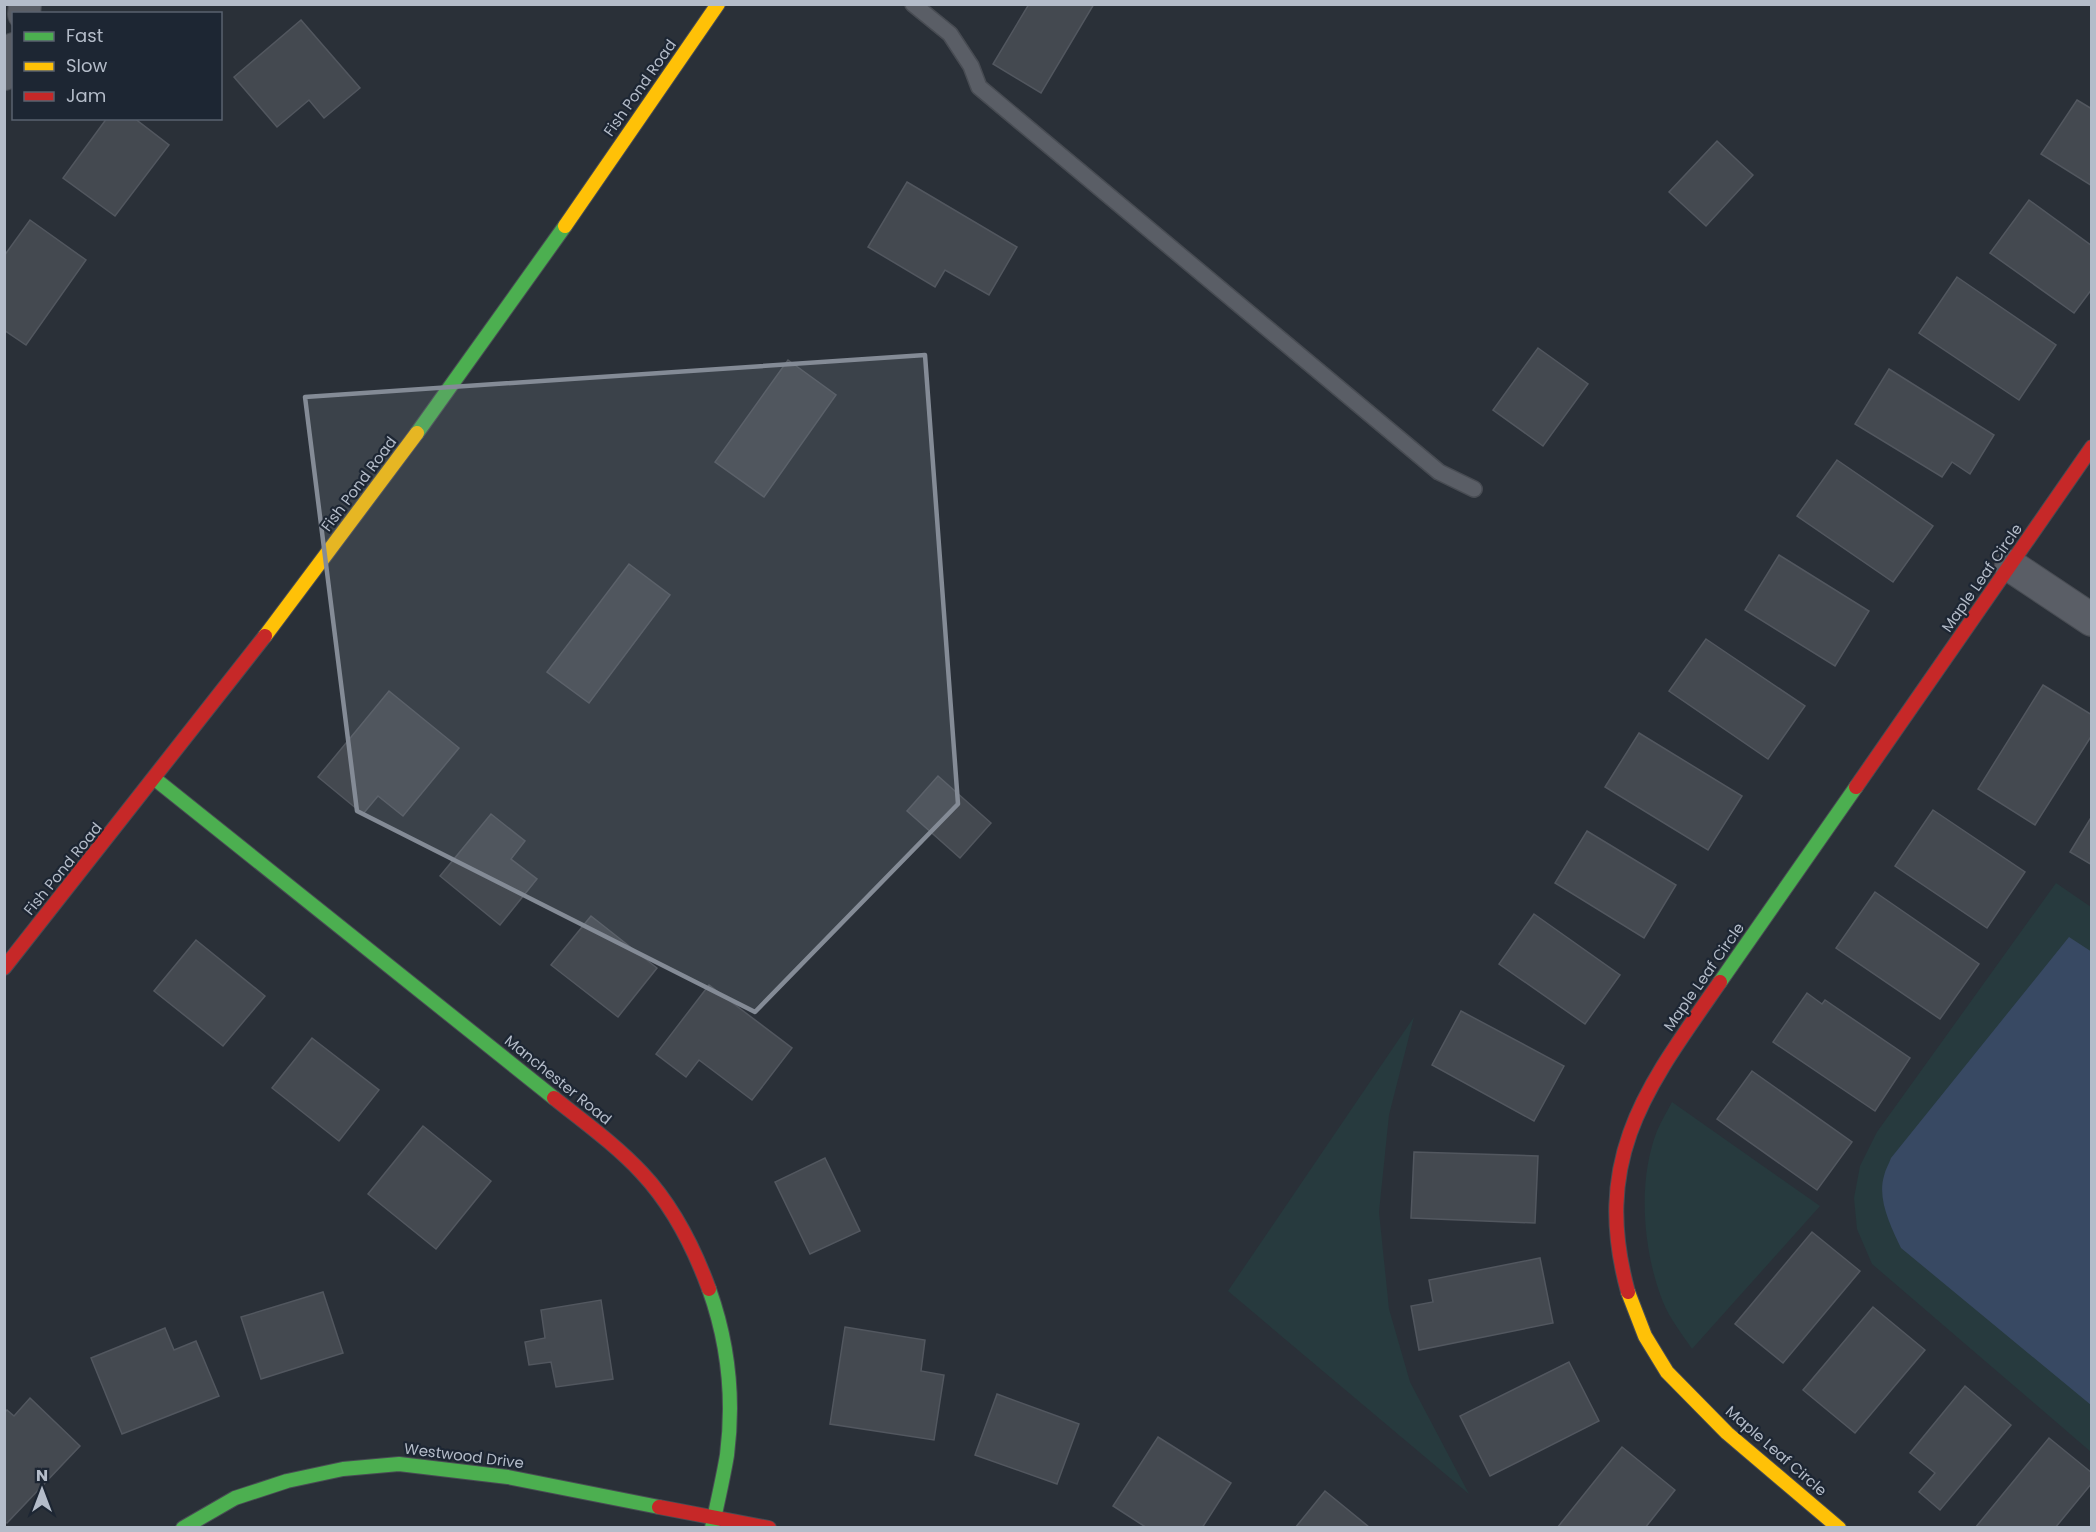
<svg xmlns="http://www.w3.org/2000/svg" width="2096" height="1532" viewBox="0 0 2096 1532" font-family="Poppins,sans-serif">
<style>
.green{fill:#273a3e}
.water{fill:#384963}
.building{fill:#444950;stroke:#52575f;stroke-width:1.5}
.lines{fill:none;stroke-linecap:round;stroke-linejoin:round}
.lane-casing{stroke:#484c53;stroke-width:18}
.street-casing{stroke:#484c53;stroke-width:34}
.fast-casing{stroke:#484c53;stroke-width:16}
.slow-casing{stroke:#484c53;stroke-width:16}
.jam-casing{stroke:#484c53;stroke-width:16}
.lane{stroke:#5a5e66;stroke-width:15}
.street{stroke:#5a5e66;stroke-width:32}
.fast{stroke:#4caf50;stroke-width:14}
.slow{stroke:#ffc107;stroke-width:14}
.jam{stroke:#c62828;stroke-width:14}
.marked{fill:#848b96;fill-opacity:0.2;stroke:#848b96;stroke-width:4.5;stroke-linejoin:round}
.labels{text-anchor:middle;stroke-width:4.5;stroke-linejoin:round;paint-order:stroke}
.street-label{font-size:15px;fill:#b4bcc9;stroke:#1d2633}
</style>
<rect width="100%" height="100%" fill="#2a3038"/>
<g class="green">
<path d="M2056,883L2091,907V1452L1872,1264L1857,1229L1854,1198L1860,1166L1877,1132Z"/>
<path d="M1414,1017L1389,1115L1379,1212L1389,1309L1410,1382L1469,1494L1228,1291Z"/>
<path d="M1672,1102L1820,1206L1692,1349C1682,1334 1670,1319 1663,1302C1643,1252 1637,1182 1657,1131C1661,1121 1667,1112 1672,1102Z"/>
</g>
<path class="water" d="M2069,937L2092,952L2091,1405L1901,1248C1891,1227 1877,1199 1884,1176C1885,1170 1889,1164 1891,1158Z"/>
<g class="building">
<path d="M1029,4H1094L1041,93L993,64Z"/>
<path d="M301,20L360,88L324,118L309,100L277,127L234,77Z"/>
<path d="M2077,100L2092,109V186L2041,154Z"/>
<path d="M107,118H134L169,145L115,216L63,178Z"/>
<path d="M1717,141L1753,175L1706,226L1669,192Z"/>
<path d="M907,182L1017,247L989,295L945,270L935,287L868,247Z"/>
<path d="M2029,200L2092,246V289L2074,313L1990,253Z"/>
<path d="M30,220L86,260L26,345L4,330V256Z"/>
<path d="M1957,277L2056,345L2019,400L1919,333Z"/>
<path d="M1538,348L1588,384L1543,446L1493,410Z"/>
<path d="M788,360L836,395L764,497L715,462Z"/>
<path d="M1889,369L1994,435L1970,474L1952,462L1942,477L1855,424Z"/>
<path d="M1837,460L1933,526L1893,582L1797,516Z"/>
<path d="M1779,555L1869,611L1835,666L1745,610Z"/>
<path d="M629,564L670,595L589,703L547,672Z"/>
<path d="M1706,639L1805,706L1768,759L1669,691Z"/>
<path d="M2043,685L2092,715V735L2035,825L1978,789Z"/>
<path d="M389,691L459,748L403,816L378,796L363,814L318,777Z"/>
<path d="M1639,733L1742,796L1708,850L1605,787Z"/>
<path d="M938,776L991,823L960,858L907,811Z"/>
<path d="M1933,810L2025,872L1987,928L1895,866Z"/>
<path d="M491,814L525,841L511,859L537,879L500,925L440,876Z"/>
<path d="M2092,816V865L2070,852Z"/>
<path d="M1587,831L1676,885L1644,938L1555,883Z"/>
<path d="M1875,892L1979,964L1940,1019L1836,948Z"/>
<path d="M1534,914L1620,975L1585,1024L1499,964Z"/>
<path d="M591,916L657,968L618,1017L551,965Z"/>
<path d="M196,940L265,996L223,1046L154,991Z"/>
<path d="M709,985L792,1048L752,1100L699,1060L686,1077L656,1054Z"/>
<path d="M1807,993L1822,1004L1825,1000L1910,1058L1875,1111L1773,1042Z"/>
<path d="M1461,1011L1564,1066L1534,1121L1432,1065Z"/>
<path d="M312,1038L379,1090L339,1141L272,1088Z"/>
<path d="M1752,1071L1852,1142L1817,1190L1717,1119Z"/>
<path d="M423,1126L491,1181L436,1249L368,1194Z"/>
<path d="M1414,1152L1538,1156L1535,1223L1411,1218Z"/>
<path d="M825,1158L860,1231L810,1254L775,1182Z"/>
<path d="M1812,1232L1860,1271L1783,1363L1735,1324Z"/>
<path d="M1540,1258L1553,1323L1419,1350L1411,1306L1433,1302L1429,1280Z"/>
<path d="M323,1292L343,1353L261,1379L241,1317Z"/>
<path d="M601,1300L613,1379L556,1387L551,1362L529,1365L525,1342L545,1338L541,1310Z"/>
<path d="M1873,1307L1925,1350L1855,1433L1803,1390Z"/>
<path d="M845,1327L925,1340L921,1371L944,1375L934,1440L830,1424Z"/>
<path d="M165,1328L174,1350L196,1341L219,1396L122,1434L91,1358Z"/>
<path d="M1569,1362L1599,1421L1490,1476L1460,1416Z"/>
<path d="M1965,1386L2011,1425L1940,1510L1919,1492L1935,1473L1910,1453Z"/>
<path d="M997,1394L1079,1424L1057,1484L975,1455Z"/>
<path d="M30,1398L80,1446L7,1523L4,1521V1413L7,1410L14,1416Z"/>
<path d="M1158,1437L1231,1483L1202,1528H1147L1113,1506Z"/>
<path d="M2049,1438L2092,1473V1483L2055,1528H1975Z"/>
<path d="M1622,1447L1675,1490L1645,1528H1557Z"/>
<path d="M1325,1491L1369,1527L1368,1528H1295Z"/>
</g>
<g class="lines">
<g class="lane-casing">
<path id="lane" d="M913,4L950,34L971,66L979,87L1439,472L1474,489"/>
</g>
<g class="street-casing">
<g id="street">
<path d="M24,14L25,4"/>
<path d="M4,74L14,49"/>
<path d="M2011,566L2092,620"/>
</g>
</g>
<g class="fast-casing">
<g id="fast">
<path d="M417,433L565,226"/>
<path d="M155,779L554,1098"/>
<path d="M1720,982L1856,787"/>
<path d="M709,1289C728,1342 734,1400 727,1455C723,1479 717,1504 712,1528"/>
<path d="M183,1528L235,1498L287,1481L343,1469L399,1464L508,1477L659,1507"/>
</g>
</g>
<g class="slow-casing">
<g id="slow">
<path d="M565,226L718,4"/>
<path d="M265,636L417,433"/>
<path d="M1628,1292L1645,1336L1667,1372L1727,1433L1839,1528"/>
</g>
</g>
<g class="jam-casing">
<g id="jam">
<path d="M1856,787L2092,447"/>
<path d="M4,968L265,636"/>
<path d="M554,1098C584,1122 616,1145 642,1173C672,1205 694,1248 709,1289"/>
<path d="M1628,1292C1591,1157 1647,1087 1720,982"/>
<path d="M659,1507L769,1528"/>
</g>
</g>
<use href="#lane" class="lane"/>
<use href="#street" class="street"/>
<use href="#fast" class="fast"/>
<use href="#slow" class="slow"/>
<use href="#jam" class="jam"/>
</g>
<path class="marked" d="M925,355L958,804L755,1012L357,811L305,397Z"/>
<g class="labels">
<g class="street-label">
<text transform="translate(640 88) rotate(-55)" y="5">Fish Pond Road</text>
<text transform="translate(359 484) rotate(-53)" y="5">Fish Pond Road</text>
<text transform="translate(1982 578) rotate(-55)" y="5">Maple Leaf Circle</text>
<text transform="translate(63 869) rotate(-51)" y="5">Fish Pond Road</text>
<text transform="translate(1704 977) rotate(-55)" y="5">Maple Leaf Circle</text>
<text transform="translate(558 1080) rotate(39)" y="5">Manchester Road</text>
<text transform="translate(1776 1451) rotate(41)" y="5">Maple Leaf Circle</text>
<text transform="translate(464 1456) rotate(7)" y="5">Westwood Drive</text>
</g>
</g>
<rect width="2096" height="1532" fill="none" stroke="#b4bcc9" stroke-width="12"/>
<rect x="12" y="12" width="210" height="108" fill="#1d2633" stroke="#59626f" stroke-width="1.5"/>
<rect x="24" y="32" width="30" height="9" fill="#4caf50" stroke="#59626f" stroke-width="1.5"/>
<text x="66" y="42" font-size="18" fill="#b4bcc9">Fast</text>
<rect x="24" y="62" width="30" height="9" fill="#ffc107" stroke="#59626f" stroke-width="1.5"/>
<text x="66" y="72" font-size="18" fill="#b4bcc9">Slow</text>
<rect x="24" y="92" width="30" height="9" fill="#c62828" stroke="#59626f" stroke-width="1.5"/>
<text x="66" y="102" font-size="18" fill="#b4bcc9">Jam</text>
<g transform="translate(42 1490)" stroke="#1d2633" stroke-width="4.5" paint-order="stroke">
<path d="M0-4.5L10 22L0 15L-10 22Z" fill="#b4bcc9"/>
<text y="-9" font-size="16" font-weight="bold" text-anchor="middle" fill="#b4bcc9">N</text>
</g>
</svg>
